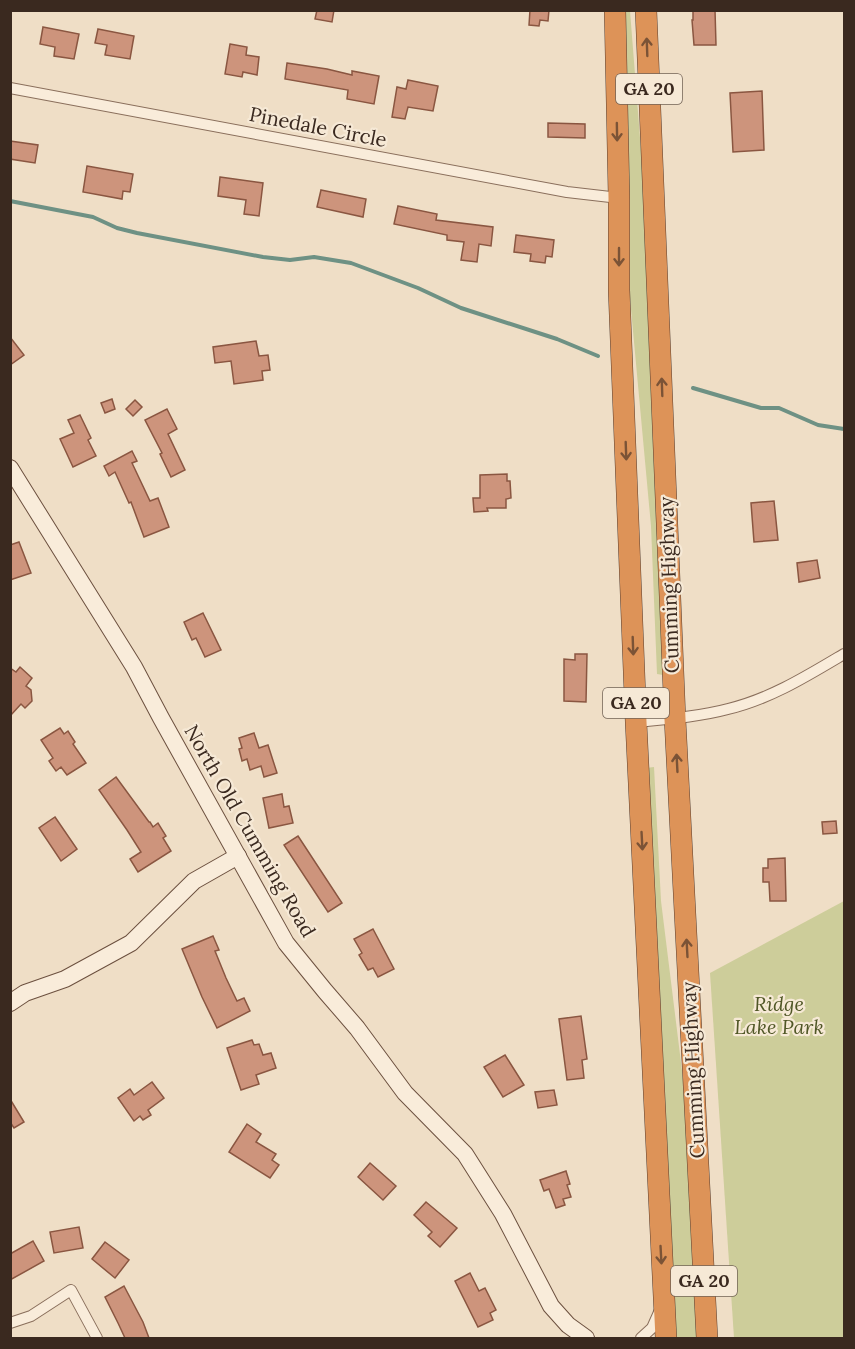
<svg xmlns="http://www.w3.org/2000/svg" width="855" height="1349" viewBox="0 0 855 1349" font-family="Lora,serif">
<rect width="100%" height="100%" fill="#efdec6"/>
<g fill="#cdcd9a">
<polygon points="622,11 630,11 650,264 663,675 657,674 651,526 627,266"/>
<polygon points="654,767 661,901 688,1119 701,1338 675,1338 646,768"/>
<polygon points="844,901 844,1338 734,1338 710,973"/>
</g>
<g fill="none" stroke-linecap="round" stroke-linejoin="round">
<g stroke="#6e9184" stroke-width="4">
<polyline points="10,201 93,217 117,228 137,233 263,257 290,260 314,257 351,263 418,288 461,308 557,339 598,356"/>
<polyline points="693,388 761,408 779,408 818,425 844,429"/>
</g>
</g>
<g fill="#cd947c" stroke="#8a5641" stroke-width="1.5">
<polygon points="317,10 334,10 332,22 315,19"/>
<polygon points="530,10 549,10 548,21 540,20 539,26 529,25"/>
<polygon points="693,10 715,10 716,45 694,45 692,20 693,20"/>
<polygon points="43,27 79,34 74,59 54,56 55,47 40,44"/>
<polygon points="98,29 134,36 130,59 105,55 107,45 95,43"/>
<polygon points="230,44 247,47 246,55 259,57 257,75 243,72 242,77 225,74"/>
<polygon points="287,63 327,69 352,75 352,71 379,76 374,104 347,99 348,90 285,79"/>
<polygon points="408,80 438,86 433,111 408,107 405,119 392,117 397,87 406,89"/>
<polygon points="762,91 764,150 733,152 730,93"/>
<polygon points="548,123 585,124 585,138 548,137"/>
<polygon points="10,141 38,145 35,163 10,159"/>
<polygon points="87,166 133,174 130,192 123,191 122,199 83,192"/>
<polygon points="220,177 263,183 259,216 244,214 246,200 218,196"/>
<polygon points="321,190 366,199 363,217 317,207"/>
<polygon points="398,206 437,214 436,220 493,227 491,246 479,244 477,262 461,260 464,242 447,240 447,235 394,224"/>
<polygon points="516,235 554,240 552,257 546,256 545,263 530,261 531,254 514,252"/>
<polygon points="10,337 24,355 10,365"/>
<polygon points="256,341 259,356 268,355 270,370 262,371 263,380 234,384 231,361 215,363 213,347"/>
<polygon points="112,399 115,409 105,413 101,403"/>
<polygon points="135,400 142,407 133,416 126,409"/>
<polygon points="167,409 177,429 168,434 185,470 171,477 160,454 162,453 145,420"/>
<polygon points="80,415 91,438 88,440 96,456 73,467 60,439 74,433 68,420"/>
<polygon points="132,451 137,461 132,463 150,501 158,498 169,527 144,537 131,502 129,503 115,472 109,476 104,466"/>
<polygon points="507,474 507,481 510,481 511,498 506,499 506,508 487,508 488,511 474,512 473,498 480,498 480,475"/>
<polygon points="774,501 778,540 754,542 751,503"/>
<polygon points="19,542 31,573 10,580 10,545"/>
<polygon points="817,560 820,578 799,582 797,563"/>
<polygon points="203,613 221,650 205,657 196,638 192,640 184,622"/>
<polygon points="575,654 587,654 586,702 564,701 564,659 575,660"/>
<polygon points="20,667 32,678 26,686 31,690 32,701 25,708 21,704 10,716 10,668 16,672"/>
<polygon points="60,728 64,734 68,731 75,742 73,744 86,763 67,775 61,767 56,771 49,761 53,758 41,740"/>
<polygon points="254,733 259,748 268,745 277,773 264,777 261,766 250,770 247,759 242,761 239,749 242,748 239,738"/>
<polygon points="116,777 149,822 150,822 153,827 158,823 166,836 163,838 171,851 138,872 130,859 141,852 127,830 99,790"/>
<polygon points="282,794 284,807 289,806 293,823 269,828 263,798"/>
<polygon points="55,817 77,849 61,861 39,828"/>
<polygon points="836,821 837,833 823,834 822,822"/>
<polygon points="298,836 342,903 328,912 284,845"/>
<polygon points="785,858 786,901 770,901 769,882 763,882 763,868 768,868 768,859"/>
<polygon points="373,929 394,969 378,977 373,968 368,970 359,955 362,953 354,939"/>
<polygon points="213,936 219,950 215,951 226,978 237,1001 244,998 250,1011 217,1028 202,997 182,949"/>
<polygon points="581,1016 587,1059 582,1060 584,1078 567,1080 559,1019"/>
<polygon points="252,1040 254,1045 259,1044 263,1055 271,1053 276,1068 256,1075 259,1084 241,1090 227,1048"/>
<polygon points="505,1055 524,1085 503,1097 484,1067"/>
<polygon points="152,1082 164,1098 148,1110 151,1115 143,1120 140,1116 134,1121 118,1098 130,1089 134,1095"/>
<polygon points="554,1090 557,1105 538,1108 535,1092"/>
<polygon points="10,1099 24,1122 14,1128 10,1122"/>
<polygon points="247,1124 261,1134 256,1142 276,1154 272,1160 279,1165 270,1178 229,1152"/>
<polygon points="370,1163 396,1186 383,1200 358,1177"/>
<polygon points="566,1171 570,1184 567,1185 571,1197 563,1199 565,1205 556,1208 549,1189 544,1191 540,1180"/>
<polygon points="426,1202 457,1228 440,1247 428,1236 432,1232 414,1215"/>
<polygon points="79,1227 83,1248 54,1253 50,1232"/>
<polygon points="33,1241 44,1261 10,1280 10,1254"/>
<polygon points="105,1242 129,1260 115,1278 92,1259"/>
<polygon points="470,1273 479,1291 485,1288 496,1310 490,1313 493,1320 478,1327 455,1281"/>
<polygon points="124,1286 143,1322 149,1338 125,1338 118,1323 105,1297"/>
</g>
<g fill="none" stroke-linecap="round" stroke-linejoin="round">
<defs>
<g id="street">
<polyline points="10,88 567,192 619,198"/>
<path d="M636 722C667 719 698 717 728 709 770 699 807 676 844 654"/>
<polyline points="10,1323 31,1316 71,1290 97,1338"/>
<polyline points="641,1338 652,1328 660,1310"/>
</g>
<g id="secondary">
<polyline points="10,468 134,667 161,718 286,943 325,991 357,1028 405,1093 465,1154 503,1214 551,1306 568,1325 586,1338"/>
<polyline points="10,1003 25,993 65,979 131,943 194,881 238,856"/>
</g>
<g id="highway">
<polyline points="615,10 619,198 619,290 636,722 666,1338"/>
<polyline points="646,10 675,719 707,1338"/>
</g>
</defs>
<use href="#street" stroke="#8a6f5c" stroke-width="12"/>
<use href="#secondary" stroke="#6c503f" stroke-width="18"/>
<use href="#highway" stroke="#583e30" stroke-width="22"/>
<use href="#street" stroke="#f9ecda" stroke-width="10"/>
<use href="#secondary" stroke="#f9ecda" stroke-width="16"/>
<use href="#highway" stroke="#dd9358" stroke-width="21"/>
</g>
<defs><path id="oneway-shaft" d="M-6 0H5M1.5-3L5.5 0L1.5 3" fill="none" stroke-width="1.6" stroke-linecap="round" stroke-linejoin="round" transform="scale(1.5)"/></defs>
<g stroke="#7b5336">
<use href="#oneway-shaft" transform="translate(647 47) rotate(-92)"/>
<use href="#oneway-shaft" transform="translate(617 132) rotate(89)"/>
<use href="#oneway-shaft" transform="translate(619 257) rotate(90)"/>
<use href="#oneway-shaft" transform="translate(662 387) rotate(-92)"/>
<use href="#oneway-shaft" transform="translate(626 451) rotate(88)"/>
<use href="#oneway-shaft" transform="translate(633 646) rotate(88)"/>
<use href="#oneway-shaft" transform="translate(677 763) rotate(-93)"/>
<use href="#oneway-shaft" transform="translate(642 841) rotate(87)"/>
<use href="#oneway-shaft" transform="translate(687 948) rotate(-93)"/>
<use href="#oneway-shaft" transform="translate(661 1255) rotate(87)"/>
</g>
<g text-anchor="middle" stroke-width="4.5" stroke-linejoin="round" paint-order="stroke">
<g fill="#f6e9d6" stroke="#726356" stroke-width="1.5">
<rect x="616" y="74" width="66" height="30" rx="4.5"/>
<rect x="603" y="688" width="66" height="30" rx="4.5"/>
<rect x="671" y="1266" width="66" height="30" rx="4.5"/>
</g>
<g font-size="18" font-weight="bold" fill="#3a291f">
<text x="649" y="95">GA 20</text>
<text x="636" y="709">GA 20</text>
<text x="704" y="1287">GA 20</text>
</g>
<g font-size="20" fill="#3a291f" stroke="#f6e9d6">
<text transform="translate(318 127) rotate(11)" y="7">Pinedale Circle</text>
<text transform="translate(669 585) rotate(-92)" y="7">Cumming Highway</text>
<text transform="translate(250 831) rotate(60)" y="7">North Old Cumming Road</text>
<text transform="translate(693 1070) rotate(-93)" y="7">Cumming Highway</text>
</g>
<g font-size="20" font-style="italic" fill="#505726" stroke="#f6e9d6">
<text x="779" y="1011">Ridge<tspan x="779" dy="23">Lake Park</tspan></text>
</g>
</g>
<rect width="855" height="1349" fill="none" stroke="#3a291f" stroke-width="24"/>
</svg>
